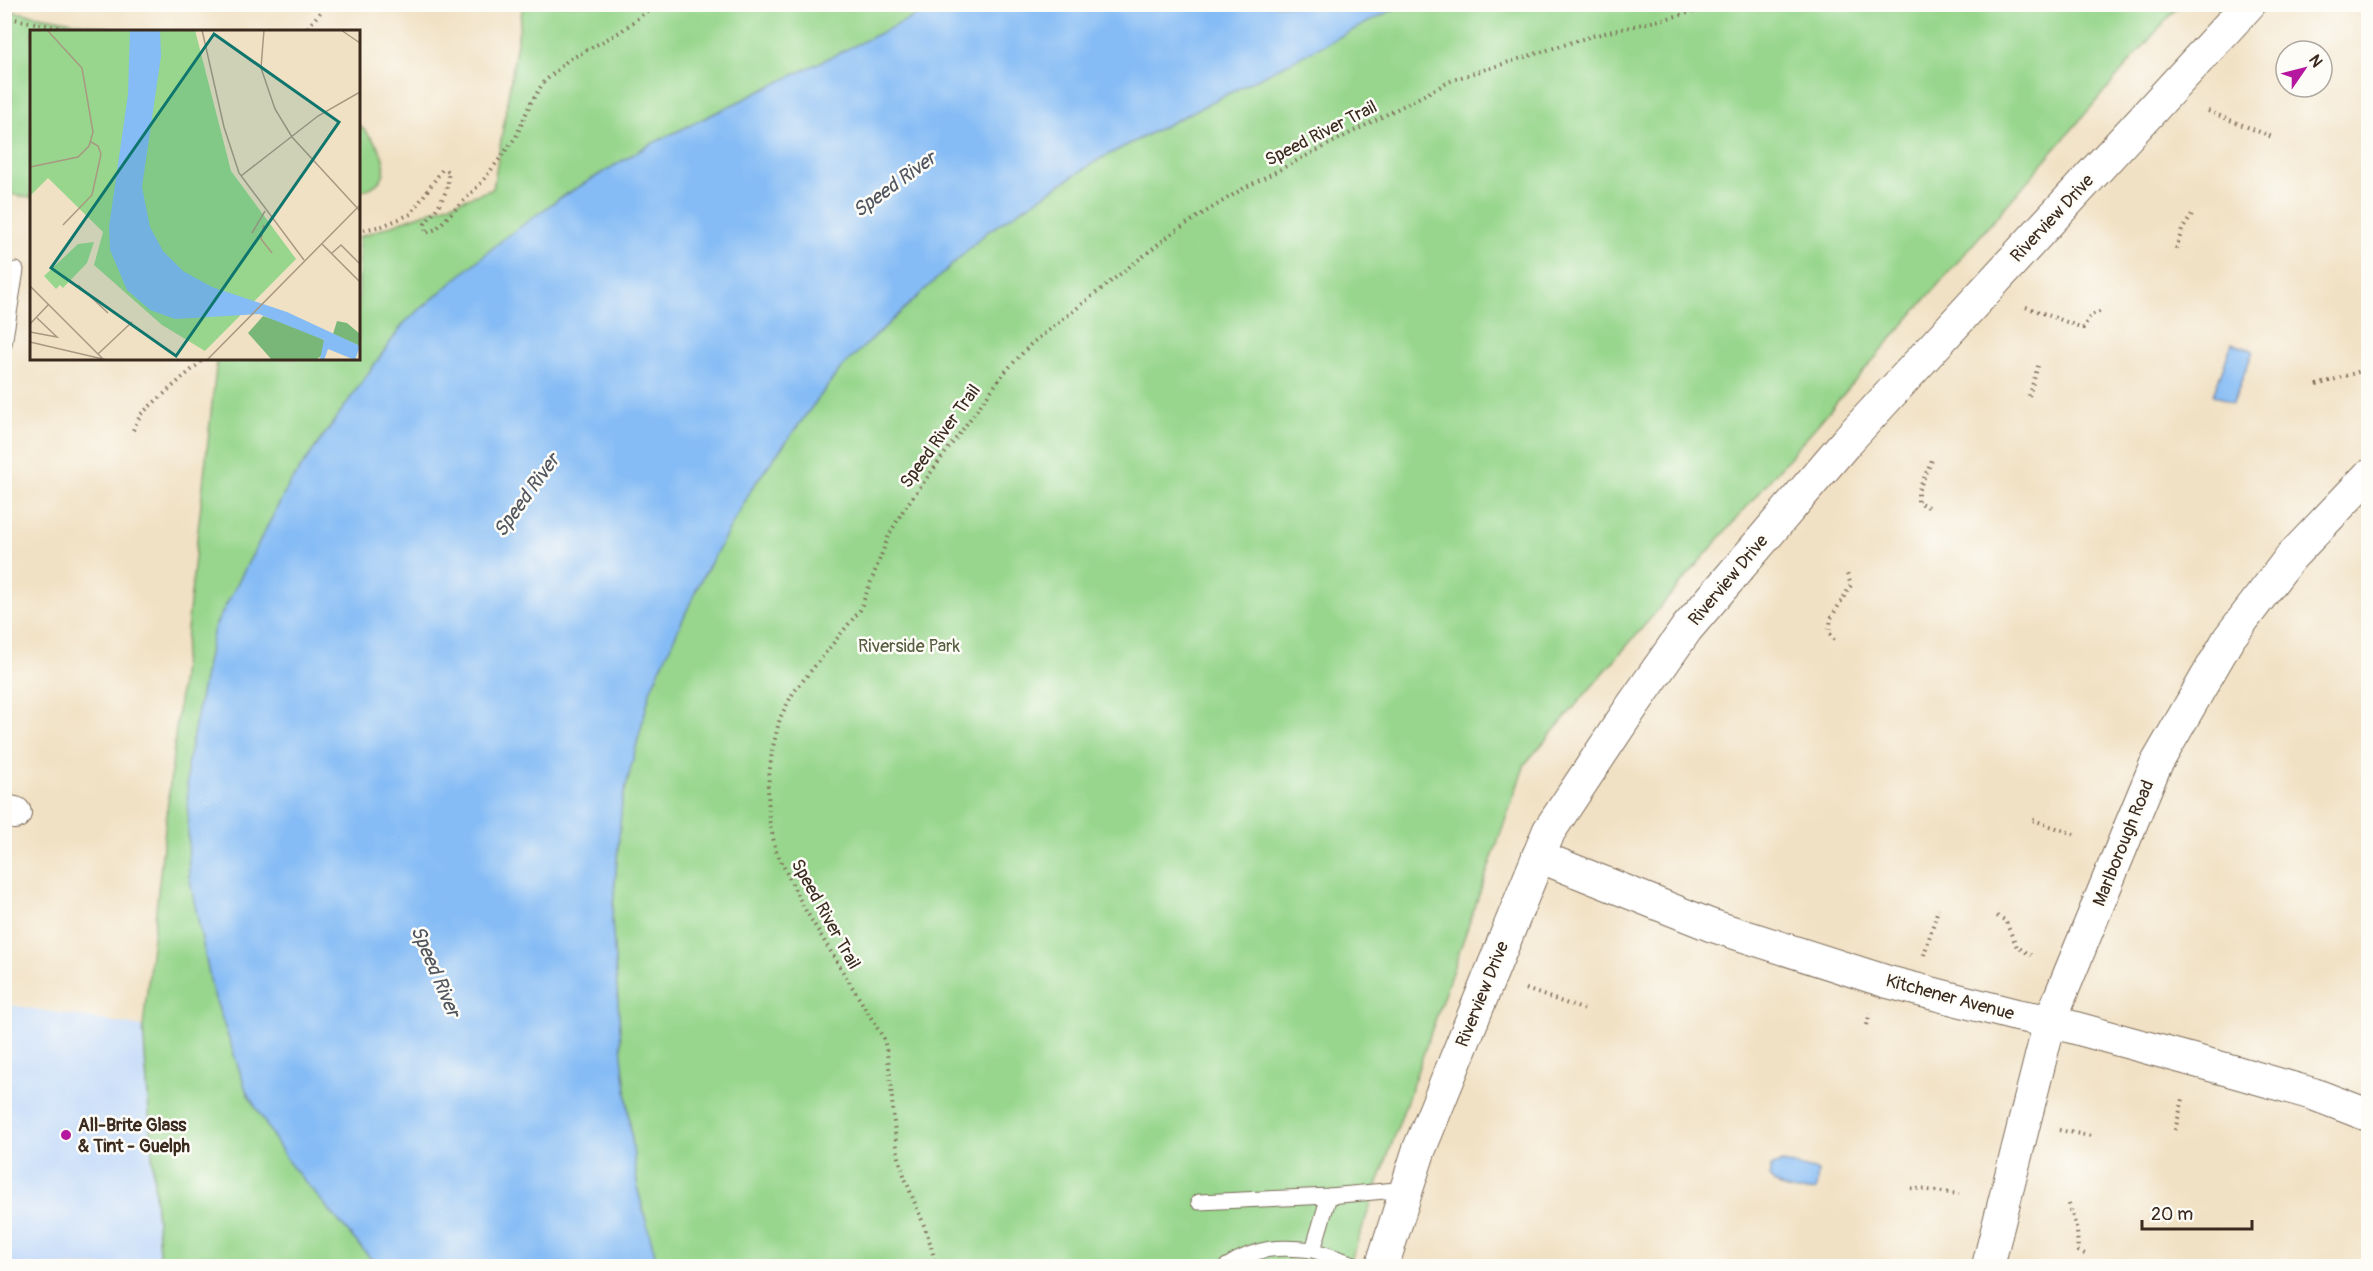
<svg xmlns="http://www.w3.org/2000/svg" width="2373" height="1271" viewBox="0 0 2373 1271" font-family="Pangolin,sans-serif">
<rect width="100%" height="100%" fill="#fdfcf7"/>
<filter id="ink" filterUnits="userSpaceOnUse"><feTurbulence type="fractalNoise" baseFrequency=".0167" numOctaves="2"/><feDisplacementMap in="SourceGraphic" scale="12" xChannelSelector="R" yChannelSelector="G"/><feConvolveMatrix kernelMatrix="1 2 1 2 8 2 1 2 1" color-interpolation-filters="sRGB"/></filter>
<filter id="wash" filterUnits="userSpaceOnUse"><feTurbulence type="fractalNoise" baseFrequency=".008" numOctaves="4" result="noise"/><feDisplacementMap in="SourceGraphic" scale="24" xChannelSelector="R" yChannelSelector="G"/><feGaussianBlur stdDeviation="1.35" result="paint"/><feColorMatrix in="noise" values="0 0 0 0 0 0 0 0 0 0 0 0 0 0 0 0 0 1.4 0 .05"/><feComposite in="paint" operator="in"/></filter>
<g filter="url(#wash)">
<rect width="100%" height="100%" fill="#f1e1c4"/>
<polygon fill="#c7ddf9" points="4,1004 143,1027 160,1266 5,1266"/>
<g fill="#97d68c" stroke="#698055" stroke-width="1.5">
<polygon points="523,5 2179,5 1525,764 1349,1266 160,1266 143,1027 217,359 358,358 359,237 493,189"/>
<polygon points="4,10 126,31 32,32 31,198 5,193"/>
<path d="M359 125C380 143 404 180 359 192Z"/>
</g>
<g fill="#85bcf5" stroke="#60738a" stroke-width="1.5">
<polygon points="940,4 1402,5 1098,160 987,232 841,368 754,485 699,584 651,689 622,802 612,919 622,1056 638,1190 658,1266 377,1266 289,1163 247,1093 212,989 189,876 187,766 214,628 290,483 404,323 502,240 560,198 647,146"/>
<polygon points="2232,343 2253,351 2233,403 2213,395"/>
<path d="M1782 1162 1818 1171 1816 1190C1799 1193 1780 1191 1769 1177L1771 1167Z"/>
</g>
</g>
<g filter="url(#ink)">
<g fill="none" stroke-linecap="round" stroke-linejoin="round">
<defs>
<g id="service">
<polyline points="4,344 16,270"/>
<polyline points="1329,1196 1313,1250 1360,1266"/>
<polyline points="1199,1202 1329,1196 1407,1189"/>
<path d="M1227 1266C1257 1247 1279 1246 1313 1250"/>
</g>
<g id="minor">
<polyline points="4,811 15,813"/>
<polyline points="1538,856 1710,925 1888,982 2016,1015 2050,1021 2236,1072 2313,1094 2368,1115"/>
<polyline points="1988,1266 2050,1021 2155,766 2229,638 2290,558 2368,476"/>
</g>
<polyline id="tertiary" points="1382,1266 1419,1150 1549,831 1633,705 1687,628 1847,441 2249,4"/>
</defs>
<use href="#service" stroke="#7b6a58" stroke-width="17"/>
<use href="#minor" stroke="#7b6a58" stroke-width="34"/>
<use href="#tertiary" stroke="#7b6a58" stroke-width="35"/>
<g stroke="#7b6a58" stroke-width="4" stroke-dasharray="1.5 4.5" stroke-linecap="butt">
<polyline points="762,4 774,8 797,4"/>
<polyline points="2365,4 2368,6"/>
<polyline points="4,17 81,32"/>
<polyline points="304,32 327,4"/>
<polyline points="2208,111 2272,137"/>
<path d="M358 231 382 226 411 214 442 170 448 171C450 193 438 207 425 224L426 233 436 229 482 182 516 137 530 104 543 83 567 61 620 32 656 4"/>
<polyline points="2176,249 2182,230 2194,212"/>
<polyline points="2026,307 2083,328 2091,315 2102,311"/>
<polyline points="2317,385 2364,370"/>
<polyline points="2029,396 2038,366"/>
<polyline points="133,430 141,414 205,358"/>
<polyline points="1928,507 1918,502 1918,491 1933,458"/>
<polyline points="1834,640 1829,632 1831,618 1851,585 1846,571"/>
<polyline points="2033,820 2077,835"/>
<polyline points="1997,916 2005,920 2017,947 2031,955"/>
<polyline points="1924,955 1938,909"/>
<polyline points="1526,989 1585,1010"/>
<polyline points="1867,1025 1870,1013"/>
<polyline points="2059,1130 2091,1136"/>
<polyline points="2175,1130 2183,1099"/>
<polyline points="1911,1188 1959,1194"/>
<polyline points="2069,1204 2077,1230 2078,1251 2085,1254"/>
<path d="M935 1266C930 1226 906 1193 898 1153 891 1115 893 1077 884 1039L803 906 776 851 769 819 768 786 772 751 780 718 793 693 860 610 889 535 904 509 1004 373 1030 345 1175 231 1244 188 1455 79 1592 36 1727 4"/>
</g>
<use href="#service" stroke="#fff" stroke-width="15"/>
<use href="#minor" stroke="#fff" stroke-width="32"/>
<use href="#tertiary" stroke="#fff" stroke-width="33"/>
</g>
</g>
<circle fill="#b5179e" stroke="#fdfcf7" stroke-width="2" cx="66" cy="1135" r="6"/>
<g text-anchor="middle" stroke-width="5" stroke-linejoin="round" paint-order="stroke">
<g font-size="18" fill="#3b2a1e" stroke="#fdfcf7">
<text transform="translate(1321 133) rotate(-27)" y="6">Speed River Trail</text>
<text transform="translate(2052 218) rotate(-47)" y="6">Riverview Drive</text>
<text transform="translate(940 436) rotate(-54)" y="6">Speed River Trail</text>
<text transform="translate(1728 580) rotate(-50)" y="6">Riverview Drive</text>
<text transform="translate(2123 843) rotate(-68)" y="6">Marlborough Road</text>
<text transform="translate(826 914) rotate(61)" y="6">Speed River Trail</text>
<text transform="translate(1482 994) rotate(-68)" y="6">Riverview Drive</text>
<text transform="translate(1950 997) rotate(15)" y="6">Kitchener Avenue</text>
</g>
<g font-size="18" fill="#575e3f" stroke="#fdfcf7">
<text x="909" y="652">Riverside Park</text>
</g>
<g font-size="18" font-weight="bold" fill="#3b2a1e" stroke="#fdfcf7" text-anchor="start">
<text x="78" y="1131">All-Brite Glass<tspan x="78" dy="21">&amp; Tint - Guelph</tspan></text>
</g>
<g font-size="20" font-style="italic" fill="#51565e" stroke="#fdfcf7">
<text transform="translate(894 184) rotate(-36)" y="7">Speed River</text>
<text transform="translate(526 495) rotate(-54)" y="7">Speed River</text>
<text transform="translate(436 971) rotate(67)" y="7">Speed River</text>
</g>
</g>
<g transform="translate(30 30)">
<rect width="330" height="330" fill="#f1e1c4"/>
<path d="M0 0H165L201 141 266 229 175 321 132 295 64 235 73 202 18 148 0 166ZM64 212 57 233 33 258 30 255 26 259 14 246 48 214Z" fill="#97d68c"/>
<path d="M233 286 265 296 294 310V324L287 329 242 330 218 303ZM307 291 317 293 330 304V316L303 304Z" fill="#79b778"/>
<path d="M100 0H130L131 26 112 157 120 197 133 221 153 241 182 257 257 282 330 316 325 330 298 319 294 330H272L290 329 294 310 229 284 145 289 120 280 97 260 80 220 79 197 98 64Z" fill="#85bcf5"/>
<path fill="none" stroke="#a89882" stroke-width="1.5" d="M172 0 194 97 209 143 274 230M234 0 231 38 245 79 262 107 330 181M311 0 330 13M0 137 48 127 59 116 63 102 52 38 17 0M211 146 288 86 330 62M33 195 62 165 71 124 68 116 61 112M234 195 231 209 242 223M222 203 235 181M292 214 330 252M302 223 311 215 330 234M48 255 78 283M0 256 74 330M0 294 18 275M0 302 27 307 7 288M0 312 77 330M68 324 102 292M177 330 330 175"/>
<path fill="#0f766e" fill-opacity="0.15" stroke="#0f766e" stroke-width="3" d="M184 4 309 92 146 326 21 238Z"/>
<rect width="330" height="330" fill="none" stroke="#3b2a1e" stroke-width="3"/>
</g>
<rect width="2373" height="1271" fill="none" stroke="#fdfcf7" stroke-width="24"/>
<g transform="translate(2304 69) rotate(55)"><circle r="28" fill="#fdfcf7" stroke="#afa8a0" stroke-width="1.5"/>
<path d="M0-4.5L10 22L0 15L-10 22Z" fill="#b5179e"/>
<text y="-9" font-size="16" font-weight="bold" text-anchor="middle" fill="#3b2a1e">N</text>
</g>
<path d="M2142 1220v9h110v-9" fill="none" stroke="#3b2a1e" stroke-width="3"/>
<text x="2151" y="1220" font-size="18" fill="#3b2a1e" stroke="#fdfcf7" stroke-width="4.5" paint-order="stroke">20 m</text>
</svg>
